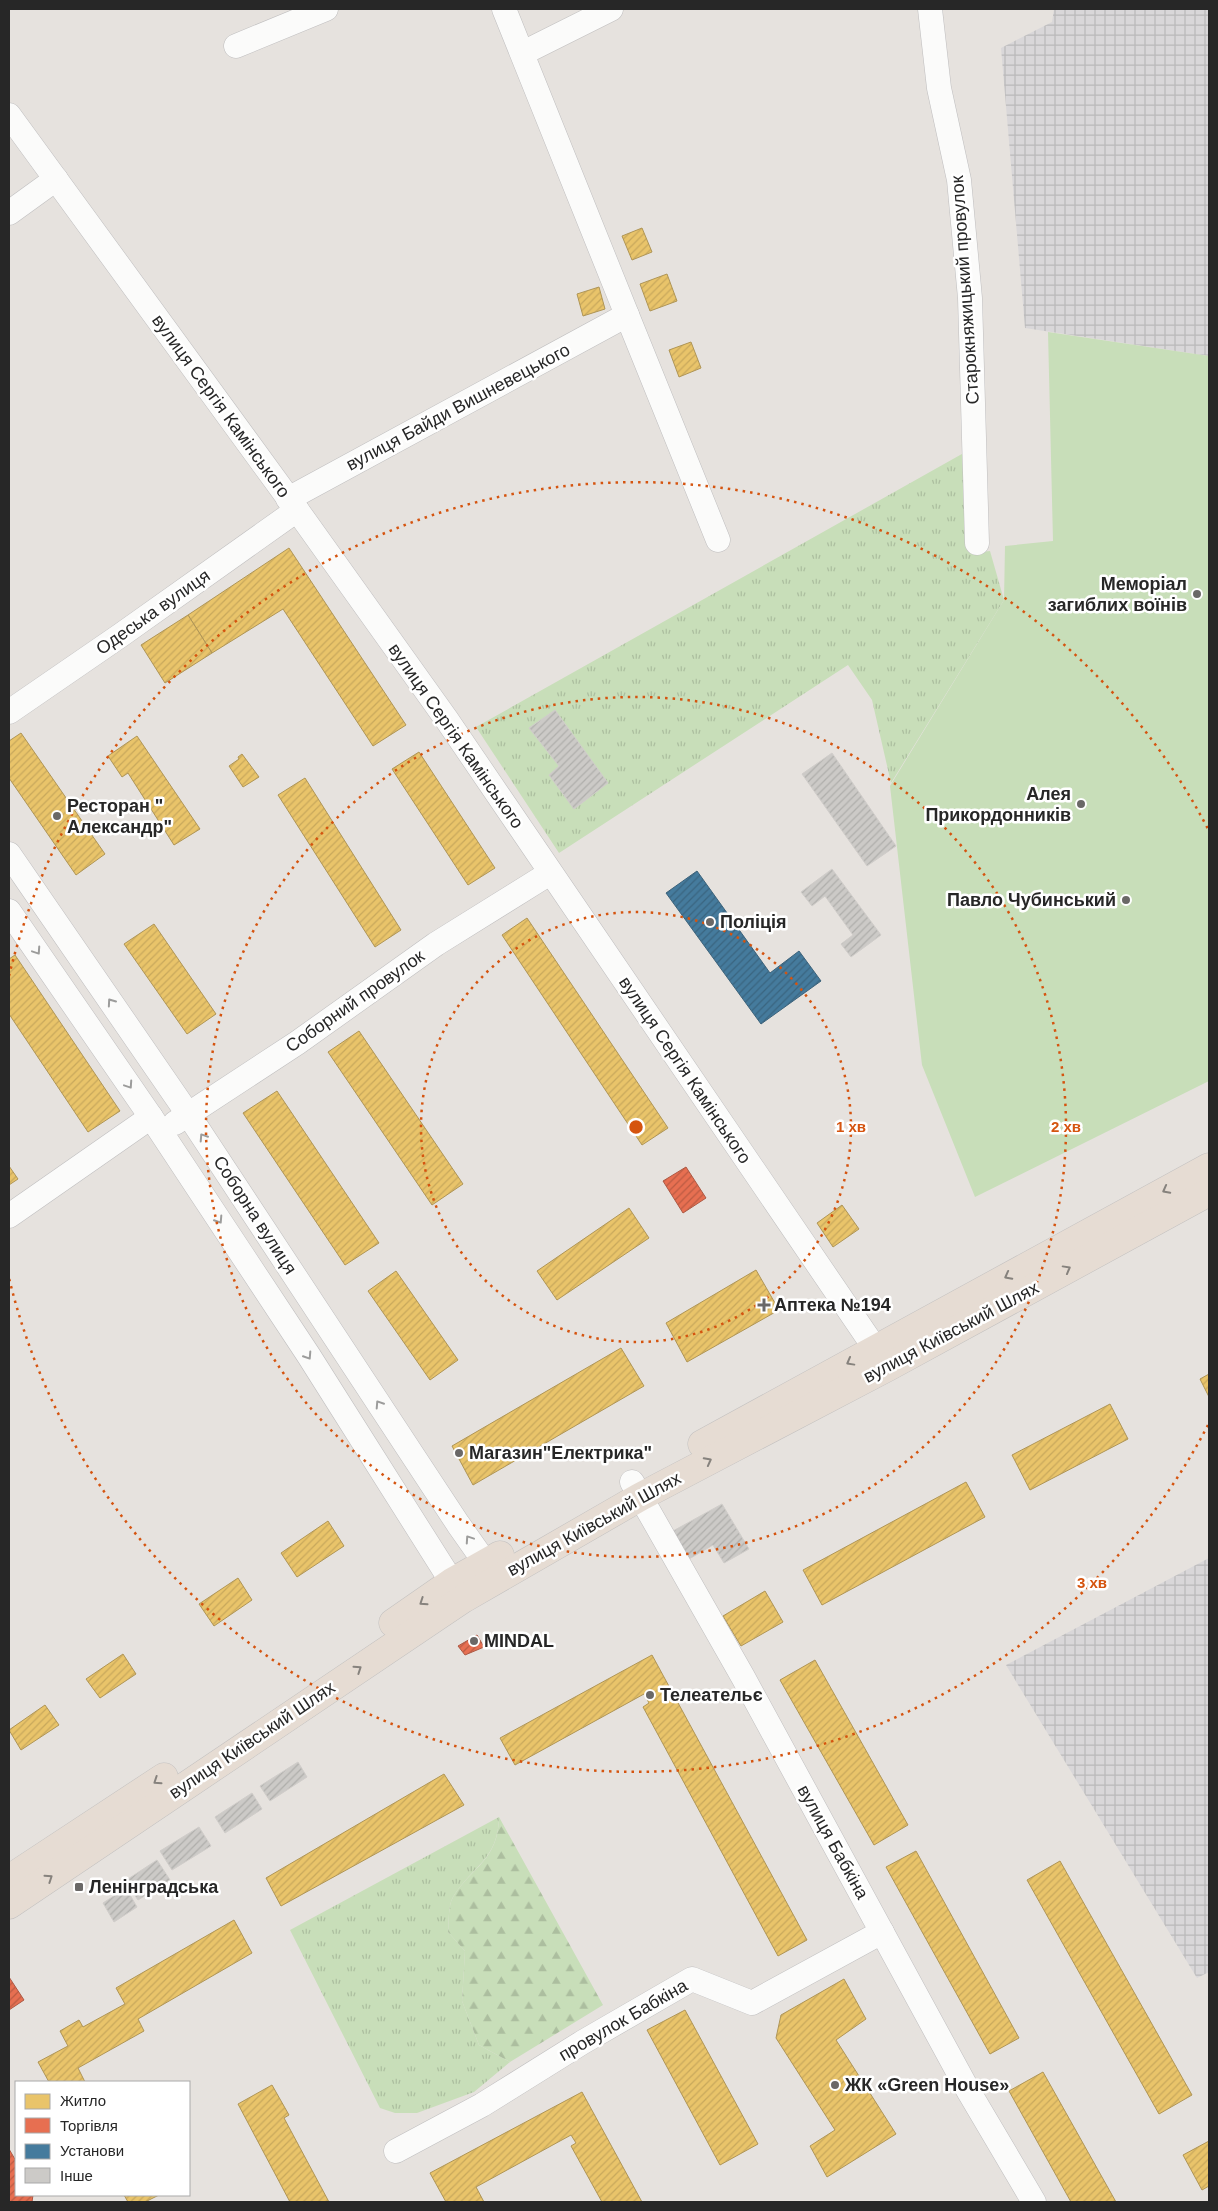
<svg xmlns="http://www.w3.org/2000/svg" width="1218" height="2211" viewBox="0 0 1218 2211" font-family="Helvetica,sans-serif">
<defs>
<pattern id="industrial-grid" width="8" height="8" patternUnits="userSpaceOnUse" patternTransform="scale(1.25)"><rect width="8" height="8" fill="#d9d7d9"/><path d="M0 4h8M4 0v8" fill="none" stroke="#bab9ba"/></pattern>
<pattern id="grass-tufts" width="24" height="20" patternUnits="userSpaceOnUse" patternTransform="scale(1.25)"><rect width="24" height="20" fill="#c8deb9"/><path d="M3 7l-1-3M5 7V3M7 7l1-3M15 17l-1-3M17 17v-4M19 17l1-3" fill="none" stroke="#acbe9f"/></pattern>
<pattern id="forest-firs" width="22" height="20" patternUnits="userSpaceOnUse" patternTransform="scale(1.25)"><rect width="22" height="20" fill="#c8deb9"/><path d="M5 1l3.5 6h-7zM16 11l3.5 6h-7z" fill="#acbe9f"/></pattern>
<pattern id="homes-hatch" width="6" height="6" patternUnits="userSpaceOnUse" patternTransform="scale(1.25)"><rect width="6" height="6" fill="#e9c46a"/><path d="M-1 1l2-2M0 6l6-6M5 7l2-2" fill="none" stroke="#c8a85c"/></pattern>
<pattern id="shops-hatch" width="6" height="6" patternUnits="userSpaceOnUse" patternTransform="scale(1.25)"><rect width="6" height="6" fill="#e76f51"/><path d="M-1 1l2-2M0 6l6-6M5 7l2-2" fill="none" stroke="#bb5b43"/></pattern>
<pattern id="public-hatch" width="6" height="6" patternUnits="userSpaceOnUse" patternTransform="scale(1.25)"><rect width="6" height="6" fill="#457b9d"/><path d="M-1 1l2-2M0 6l6-6M5 7l2-2" fill="none" stroke="#3a6580"/></pattern>
<pattern id="building-hatch" width="6" height="6" patternUnits="userSpaceOnUse" patternTransform="scale(1.25)"><rect width="6" height="6" fill="#cccac7"/><path d="M-1 1l2-2M0 6l6-6M5 7l2-2" fill="none" stroke="#afaeab"/></pattern>
</defs>
<rect width="100%" height="100%" fill="#e6e2de"/>
<g fill="url(#industrial-grid)">
<polygon points="1054,9 1209,9 1209,356 1025,328 1001,48 1052,22"/>
<polygon points="1209,1558 1209,1972 1197,1978 1006,1665"/>
</g>
<g fill="url(#grass-tufts)">
<polygon points="969,450 971,553 990,551 1004,600 891,783 872,700 848,665 559,853 476,727"/>
<path d="M499 1817C498 1860 473 1865 453 1897 448 1905 449 1922 448 1932L465 1951 462 2001 479 2045 510 2062 474 2092 417 2113H395L380 2108 290 1930Z"/>
</g>
<path fill="url(#forest-firs)" d="M499 1817 603 2005 510 2062 479 2045 462 2001 465 1951 448 1932C449 1922 448 1905 453 1897 473 1865 498 1861 499 1817Z"/>
<polygon fill="#c8deb9" points="1048,332 1209,356 1209,1081 975,1197 922,1065 890,786 1004,600 1005,546 1053,541"/>
<g fill="url(#homes-hatch)" stroke="#af9556">
<polygon points="642,228 652,252 632,260 622,236"/>
<polygon points="667,274 677,301 650,311 640,284"/>
<polygon points="599,287 605,309 583,316 577,294"/>
<polygon points="691,342 701,368 679,377 669,350"/>
<polygon points="289,548 406,725 373,746 283,609 212,653 188,615"/>
<polygon points="188,615 212,653 165,683 141,645"/>
<polygon points="21,733 105,854 76,875 9,778 9,741"/>
<polygon points="137,736 200,829 174,845 128,773 122,777 108,756"/>
<polygon points="419,752 495,868 468,885 392,769"/>
<polygon points="242,754 259,777 243,787 229,766 239,759 238,757"/>
<polygon points="305,778 401,930 375,947 278,795"/>
<polygon points="527,918 668,1128 642,1145 502,935"/>
<polygon points="154,924 216,1014 187,1034 124,944"/>
<polygon points="15,955 120,1111 88,1132 9,1014 9,959"/>
<polygon points="359,1031 463,1184 432,1205 328,1052"/>
<polygon points="277,1091 379,1243 345,1265 243,1113"/>
<polygon points="9,1166 18,1179 9,1185"/>
<polygon points="842,1205 859,1229 833,1247 817,1223"/>
<polygon points="629,1208 649,1238 557,1300 537,1271"/>
<polygon points="756,1270 779,1310 687,1362 666,1323"/>
<polygon points="396,1271 458,1360 430,1380 368,1291"/>
<polygon points="621,1348 644,1386 473,1485 452,1446"/>
<polygon points="1209,1374 1209,1397 1200,1379"/>
<polygon points="1110,1404 1128,1439 1030,1490 1012,1455"/>
<polygon points="966,1482 985,1517 822,1605 803,1570"/>
<polygon points="328,1521 344,1546 297,1577 281,1553"/>
<polygon points="238,1578 252,1600 214,1626 199,1604"/>
<polygon points="765,1591 783,1622 741,1646 723,1616"/>
<polygon points="123,1654 136,1674 100,1698 86,1679"/>
<polygon points="652,1655 807,1940 778,1956 643,1707 649,1703 644,1694 515,1765 500,1738"/>
<polygon points="815,1660 908,1825 874,1845 780,1680"/>
<polygon points="45,1705 59,1725 21,1750 9,1730"/>
<polygon points="444,1774 464,1805 281,1906 266,1878"/>
<polygon points="916,1851 1019,2038 990,2054 886,1867"/>
<polygon points="1060,1861 1192,2095 1159,2114 1027,1880"/>
<polygon points="234,1920 252,1953 138,2019 144,2031 78,2068 85,2082 49,2082 38,2062 68,2046 60,2031 79,2020 83,2027 125,2004 116,1988"/>
<polygon points="844,1979 866,2019 836,2040 896,2134 827,2177 810,2146 835,2130 776,2038 781,2015"/>
<polygon points="685,2010 758,2144 720,2165 647,2030"/>
<polygon points="1043,2072 1116,2202 1071,2202 1009,2091"/>
<polygon points="272,2085 289,2115 284,2118 329,2202 290,2202 238,2104"/>
<polygon points="582,2092 642,2202 602,2202 571,2146 576,2143 571,2135 476,2187 484,2202 446,2202 430,2173"/>
<polygon points="1209,2141 1209,2186 1202,2190 1183,2155"/>
<polygon points="124,2195 159,2195 145,2202 128,2202"/>
</g>
<g fill="url(#shops-hatch)" stroke="#ad5944">
<polygon points="686,1167 706,1198 683,1213 663,1181"/>
<polygon points="477,1635 484,1647 465,1655 458,1646"/>
<polygon points="9,1977 24,2000 9,2010"/>
<polygon points="9,2149 16,2161 16,2195 33,2195 32,2202 9,2202"/>
</g>
<polygon fill="url(#public-hatch)" stroke="#3c627a" points="697,871 770,973 799,951 821,981 761,1024 666,893"/>
<g fill="url(#building-hatch)" stroke="#d0cdca">
<polygon points="555,710 608,783 574,809 549,775 559,766 529,728"/>
<polygon points="832,753 896,846 867,866 802,774"/>
<polygon points="832,869 881,935 851,957 841,944 853,935 825,896 812,906 801,892"/>
<polygon points="722,1504 749,1549 724,1563 713,1545 689,1559 673,1531"/>
<polygon points="298,1762 307,1777 270,1801 260,1786"/>
<polygon points="252,1793 262,1809 225,1833 215,1817"/>
<polygon points="199,1827 211,1846 172,1870 160,1851"/>
<polygon points="157,1860 170,1880 138,1900 125,1881"/>
<polygon points="126,1888 137,1907 114,1922 103,1903"/>
</g>
<g fill="none" stroke-linecap="round" stroke-linejoin="round">
<defs>
<g id="minor">
<polyline points="504,9 627,315"/>
<polyline points="930,9 939,88 959,180 970,298 977,543"/>
<polyline points="236,46 326,9"/>
<polyline points="523,53 611,9"/>
<polyline points="9,115 297,510 447,720 885,1363"/>
<polyline points="9,213 56,179"/>
<polyline points="288,499 627,315 718,540"/>
<polyline points="9,712 121,635 297,510"/>
<polyline points="9,854 188,1114 458,1524 496,1578"/>
<polyline points="9,911 151,1117 309,1356 462,1598"/>
<polyline points="175,1123 297,1043 436,944 550,873"/>
<polyline points="9,1216 151,1117"/>
<polyline points="632,1482 743,1677 969,2092 1034,2202"/>
<polyline points="396,2151 482,2105 583,2042 692,1979 752,2003 882,1932"/>
</g>
<g id="highway">
<polyline points="702,1444 1209,1167"/>
<polyline points="393,1623 452,1582 500,1555"/>
<polyline points="9,1879 164,1777"/>
<polyline points="9,1905 463,1599 640,1497 888,1367 1209,1192"/>
</g>
</defs>
<use href="#minor" stroke="#bfbebf" stroke-width="25"/>
<use href="#highway" stroke="#c3c1c0" stroke-width="29"/>
<use href="#minor" stroke="#fbfbfa" stroke-width="24"/>
<use href="#highway" stroke="#e6dcd3" stroke-width="28"/>
</g>
<defs><path id="oneway-chevron" d="M-2-3.5L2.5 0L-2 3.5" fill="none" stroke-width="1.6" stroke-linecap="round" stroke-linejoin="round" transform="scale(1.25)"/></defs>
<g stroke="#9c9c9b">
<use href="#oneway-chevron" transform="translate(37 951) rotate(56)"/>
<use href="#oneway-chevron" transform="translate(111 1002) rotate(-125)"/>
<use href="#oneway-chevron" transform="translate(129 1085) rotate(56)"/>
<use href="#oneway-chevron" transform="translate(203 1137) rotate(-123)"/>
<use href="#oneway-chevron" transform="translate(219 1220) rotate(57)"/>
<use href="#oneway-chevron" transform="translate(308 1356) rotate(57)"/>
<use href="#oneway-chevron" transform="translate(379 1404) rotate(-123)"/>
<use href="#oneway-chevron" transform="translate(469 1539) rotate(-124)"/>
</g>
<g stroke="#86827d">
<use href="#oneway-chevron" transform="translate(1166 1190) rotate(152)"/>
<use href="#oneway-chevron" transform="translate(1067 1269) rotate(-29)"/>
<use href="#oneway-chevron" transform="translate(1008 1276) rotate(152)"/>
<use href="#oneway-chevron" transform="translate(850 1362) rotate(151)"/>
<use href="#oneway-chevron" transform="translate(708 1461) rotate(-28)"/>
<use href="#oneway-chevron" transform="translate(423 1602) rotate(146)"/>
<use href="#oneway-chevron" transform="translate(358 1669) rotate(-34)"/>
<use href="#oneway-chevron" transform="translate(157 1781) rotate(146)"/>
<use href="#oneway-chevron" transform="translate(49 1878) rotate(-34)"/>
</g>
<g fill="none" stroke="#d5540f" stroke-width="2.5" stroke-dasharray="2.5 5">
<circle cx="636" cy="1127" r="215"/>
<circle cx="636" cy="1127" r="430"/>
<path d="M1208 1425A645 645 0 0 1 9 1278M9 976A645 645 0 0 1 1208 829"/>
</g>
<g fill="#6a6867" stroke="#fff" stroke-width="2">
<circle cx="1197" cy="594" r="5"/>
<circle cx="1081" cy="804" r="5"/>
<circle cx="57" cy="816" r="5"/>
<circle cx="1126" cy="900" r="5"/>
<circle cx="710" cy="922" r="5"/>
<path d="M761.5 1297.5h5v5h5v5h-5v5h-5v-5h-5v-5h5z"/>
<circle cx="459" cy="1453" r="5"/>
<circle cx="474" cy="1641" r="5"/>
<circle cx="650" cy="1695" r="5"/>
<rect x="74" y="1882" width="10" height="10" rx="2.5"/>
<circle cx="835" cy="2085" r="5"/>
</g>
<g text-anchor="middle" stroke-width="5" stroke-linejoin="round" paint-order="stroke">
<g font-size="18" fill="#272727" stroke="#fff">
<text transform="translate(965 290) rotate(-94)" y="6">Старокняжицький провулок</text>
<text transform="translate(221 406) rotate(54)" y="6">вулиця Сергія Камінського</text>
<text transform="translate(458 407) rotate(-28)" y="6">вулиця Байди Вишневецького</text>
<text transform="translate(153 612) rotate(-35)" y="6">Одеська вулиця</text>
<text transform="translate(456 736) rotate(55)" y="6">вулиця Сергія Камінського</text>
<text transform="translate(355 1001) rotate(-35)" y="6">Соборний провулок</text>
<text transform="translate(685 1070) rotate(56)" y="6">вулиця Сергія Камінського</text>
<text transform="translate(255 1215) rotate(57)" y="6">Соборна вулиця</text>
<text transform="translate(951 1332) rotate(-28)" y="6">вулиця Київський Шлях</text>
<text transform="translate(594 1524) rotate(-29)" y="6">вулиця Київський Шлях</text>
<text transform="translate(252 1740) rotate(-34)" y="6">вулиця Київський Шлях</text>
<text transform="translate(833 1842) rotate(61)" y="6">вулиця Бабкіна</text>
<text transform="translate(623 2020) rotate(-30)" y="6">провулок Бабкіна</text>
</g>
<g font-size="18" font-weight="bold" fill="#272727" stroke="#fff" text-anchor="start">
<text x="1187" y="590" text-anchor="end">Меморіал<tspan x="1187" dy="21">загиблих воїнів</tspan></text>
<text x="1071" y="800" text-anchor="end">Алея<tspan x="1071" dy="21">Прикордонників</tspan></text>
<text x="67" y="812">Ресторан "<tspan x="67" dy="21">Александр"</tspan></text>
<text x="1116" y="906" text-anchor="end">Павло Чубинський</text>
<text x="720" y="928">Поліція</text>
<text x="774" y="1311">Аптека №194</text>
<text x="469" y="1459">Магазин"Електрика"</text>
<text x="484" y="1647">MINDAL</text>
<text x="660" y="1701">Телеательє</text>
<text x="89" y="1893">Ленінградська</text>
<text x="845" y="2091">ЖК «Green House»</text>
</g>
</g>
<circle cx="636" cy="1127" r="8" fill="#d5540f" stroke="#fff" stroke-width="2.5"/>
<g font-size="15" text-anchor="middle" font-weight="bold" fill="#d5540f" stroke="#fff" stroke-width="5" stroke-linejoin="round" paint-order="stroke">
<text x="851" y="1132">1 хв</text>
<text x="1066" y="1132">2 хв</text>
<text x="1092" y="1588">3 хв</text>
</g>
<rect width="1218" height="2211" fill="none" stroke="#272727" stroke-width="20"/>
<rect x="15" y="2081" width="175" height="115" fill="#ffffff" stroke="#a9a9a9"/>
<rect x="25" y="2094" width="25" height="15" fill="#e9c46a" stroke="#a9a9a9"/>
<text x="60" y="2106" font-size="15" fill="#272727">Житло</text>
<rect x="25" y="2118" width="25" height="15" fill="#e76f51" stroke="#a9a9a9"/>
<text x="60" y="2131" font-size="15" fill="#272727">Торгівля</text>
<rect x="25" y="2144" width="25" height="15" fill="#457b9d" stroke="#a9a9a9"/>
<text x="60" y="2156" font-size="15" fill="#272727">Установи</text>
<rect x="25" y="2168" width="25" height="15" fill="#cccac7" stroke="#a9a9a9"/>
<text x="60" y="2181" font-size="15" fill="#272727">Інше</text>
</svg>
